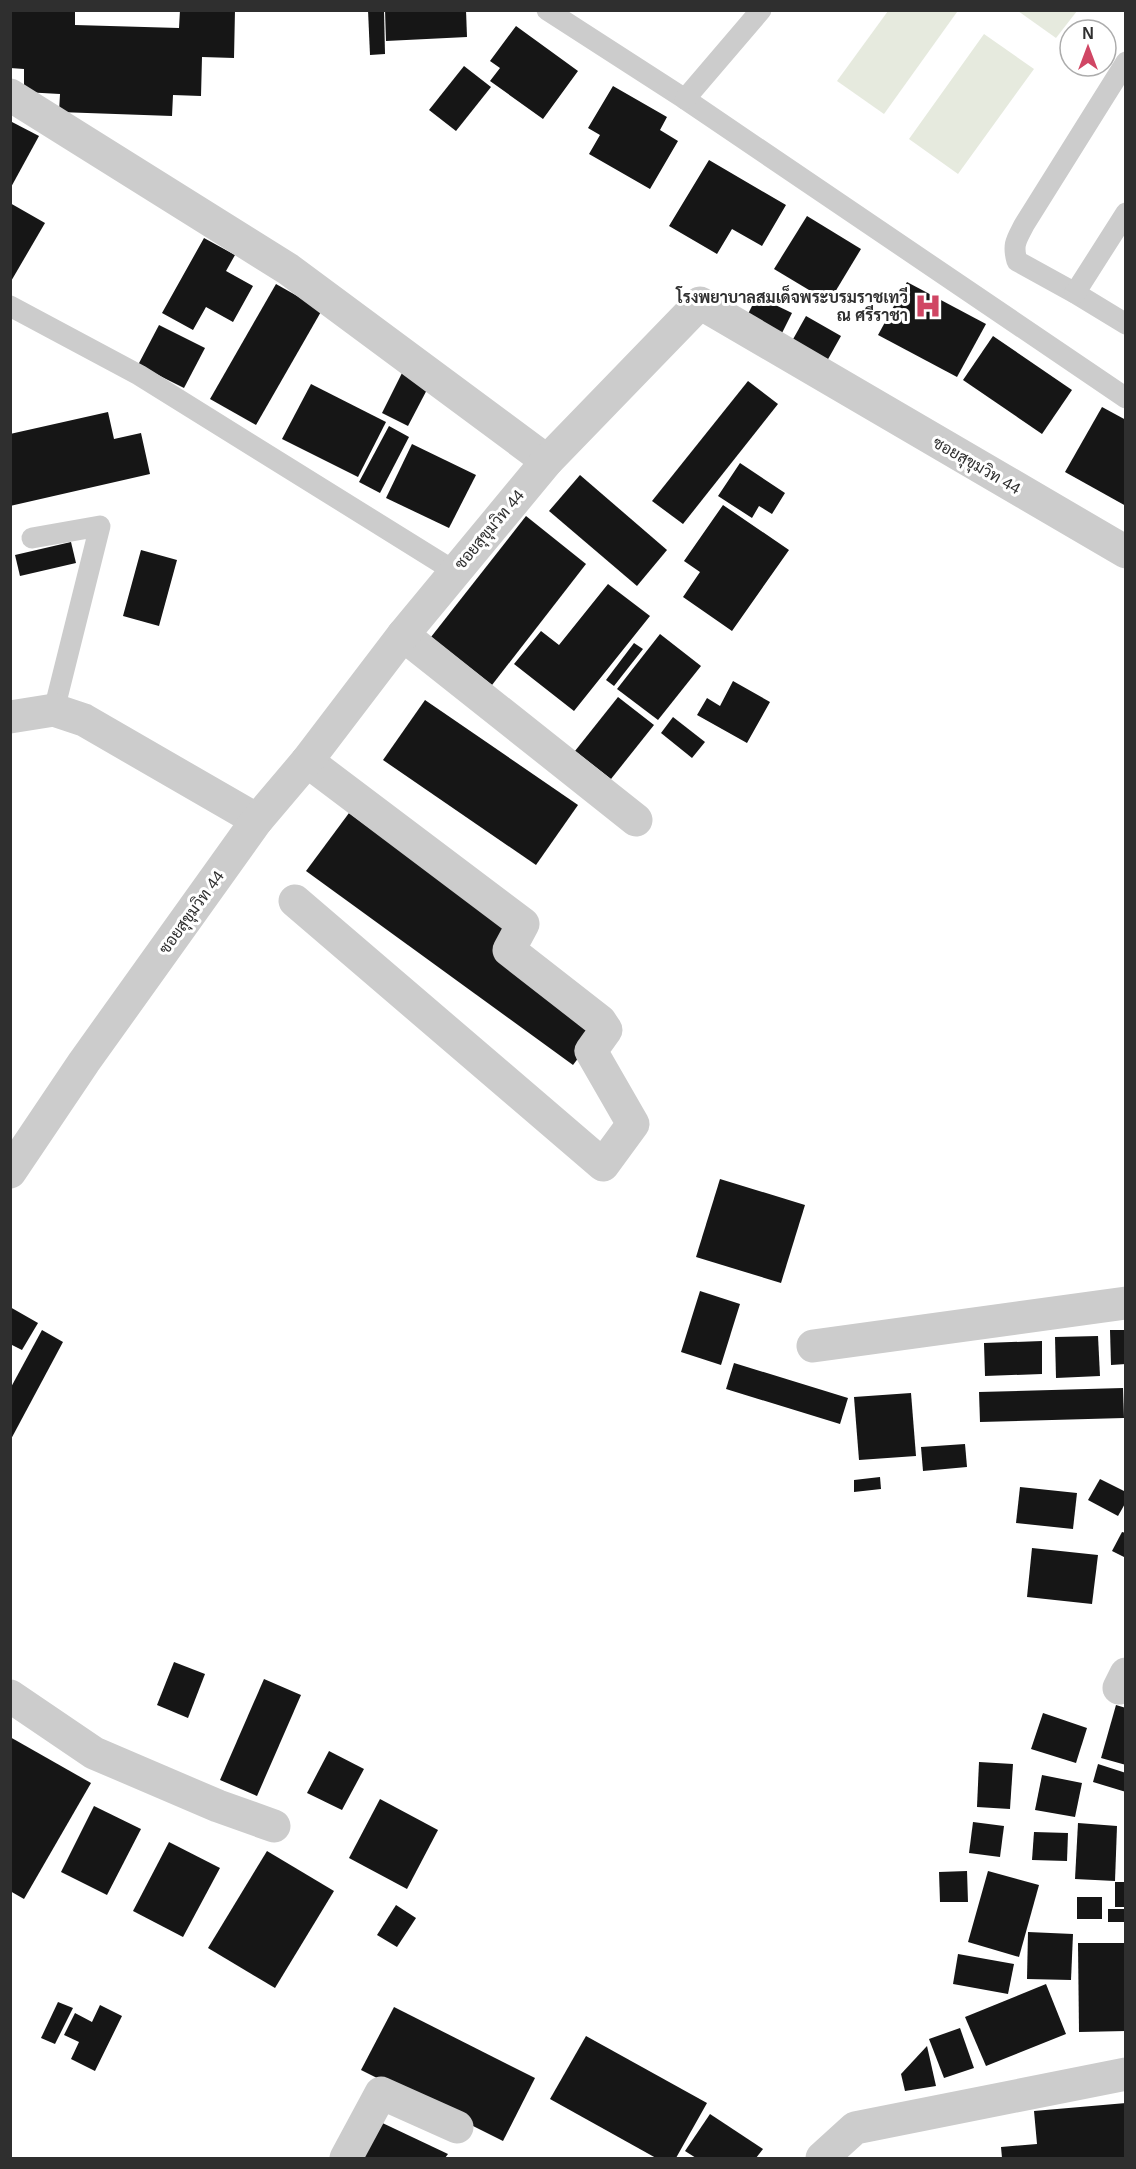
<svg xmlns="http://www.w3.org/2000/svg" width="1136" height="2169" viewBox="0 0 1136 2169" font-family="Arial,Sarabun,sans-serif">
<rect width="100%" height="100%" fill="#fff"/>
<g fill="#e6eade">
<polygon points="955,11 957,12 884,114 837,81 888,11"/>
<polygon points="1018,11 1077,10 1077,11 1056,38"/>
<polygon points="984,34 1034,69 958,174 909,139"/>
</g>
<g fill="#161616">
<polygon points="10,10 75,10 75,25 179,28 180,10 235,10 234,58 202,57 201,96 173,95 172,116 59,112 60,94 24,92 24,69 10,68"/>
<polygon points="368,10 384,10 385,54 370,55"/>
<polygon points="385,10 466,10 467,37 386,41"/>
<polygon points="516,26 578,71 543,119 490,81 500,68 490,61"/>
<polygon points="464,66 491,87 456,131 429,110"/>
<polygon points="613,86 667,117 660,130 678,141 650,189 589,154 600,135 588,128"/>
<polygon points="12,122 39,136 10,189 10,125"/>
<polygon points="709,160 786,205 762,246 732,229 717,254 669,226"/>
<polygon points="10,203 45,223 10,283"/>
<polygon points="807,216 861,249 829,302 774,269"/>
<polygon points="204,238 235,255 226,271 253,286 233,322 206,307 193,330 162,313"/>
<polygon points="907,282 986,324 957,377 878,335"/>
<polygon points="276,284 322,310 256,425 210,399"/>
<polygon points="757,296 792,313 781,335 746,318"/>
<polygon points="806,316 841,336 827,361 792,341"/>
<polygon points="159,325 205,348 184,388 138,365"/>
<polygon points="993,336 1072,390 1042,434 963,380"/>
<polygon points="404,369 431,382 408,426 382,413"/>
<polygon points="748,381 778,404 683,524 652,501"/>
<polygon points="311,384 386,422 358,477 282,439"/>
<polygon points="1102,407 1126,420 1126,506 1065,472"/>
<polygon points="108,412 114,439 141,433 150,474 10,506 10,434"/>
<polygon points="389,426 409,437 380,493 359,482"/>
<polygon points="412,444 476,475 449,528 386,498"/>
<polygon points="740,463 785,493 772,514 759,506 752,518 718,496"/>
<polygon points="580,475 667,550 637,586 549,511"/>
<polygon points="723,505 789,550 732,631 683,597 700,572 684,561"/>
<polygon points="526,516 586,564 492,685 431,637"/>
<polygon points="71,542 76,563 20,576 15,555"/>
<polygon points="141,550 177,560 159,626 123,616"/>
<polygon points="608,584 650,616 574,711 514,664 541,631 559,645"/>
<polygon points="660,634 701,666 658,720 617,689"/>
<polygon points="634,643 643,649 614,686 606,680"/>
<polygon points="733,681 770,702 747,743 697,715 707,698 720,706"/>
<polygon points="618,697 654,725 611,779 575,751"/>
<polygon points="425,700 578,805 536,865 383,760"/>
<polygon points="673,717 705,742 692,758 661,733"/>
<polygon points="349,813 513,933 600,1029 573,1065 306,871"/>
<polygon points="720,1179 805,1205 781,1283 696,1257"/>
<polygon points="700,1291 740,1304 721,1365 681,1352"/>
<polygon points="10,1307 38,1323 22,1350 10,1344"/>
<polygon points="42,1330 63,1342 10,1441 10,1389"/>
<polygon points="1110,1330 1126,1330 1126,1364 1111,1365"/>
<polygon points="1098,1336 1100,1376 1056,1378 1055,1337"/>
<polygon points="1042,1341 1042,1374 985,1376 984,1343"/>
<polygon points="734,1363 848,1398 840,1424 726,1389"/>
<polygon points="1123,1388 1124,1418 980,1422 979,1392"/>
<polygon points="911,1393 916,1456 859,1460 854,1397"/>
<polygon points="965,1444 967,1467 923,1471 921,1447"/>
<polygon points="880,1477 881,1489 854,1492 854,1480"/>
<polygon points="1100,1479 1126,1492 1126,1502 1118,1516 1088,1500"/>
<polygon points="1020,1487 1077,1493 1073,1529 1016,1523"/>
<polygon points="1122,1532 1126,1533 1126,1558 1112,1551"/>
<polygon points="1032,1548 1098,1555 1092,1604 1027,1597"/>
<polygon points="174,1662 205,1674 188,1718 157,1705"/>
<polygon points="264,1679 301,1695 257,1796 220,1780"/>
<polygon points="1116,1705 1126,1708 1126,1765 1101,1758"/>
<polygon points="1043,1713 1087,1728 1076,1763 1031,1749"/>
<polygon points="10,1737 91,1783 24,1899 10,1891"/>
<polygon points="329,1751 364,1769 342,1810 307,1793"/>
<polygon points="979,1762 1013,1764 1010,1809 977,1807"/>
<polygon points="1098,1764 1126,1773 1126,1792 1093,1782"/>
<polygon points="1042,1775 1082,1783 1075,1817 1035,1810"/>
<polygon points="380,1799 438,1830 407,1889 349,1858"/>
<polygon points="94,1806 141,1829 107,1895 61,1872"/>
<polygon points="973,1822 1004,1826 1000,1857 969,1853"/>
<polygon points="1078,1823 1117,1826 1115,1881 1075,1879"/>
<polygon points="1034,1832 1068,1833 1067,1861 1032,1860"/>
<polygon points="169,1842 220,1868 183,1937 133,1911"/>
<polygon points="267,1851 334,1891 275,1988 208,1948"/>
<polygon points="967,1871 968,1902 940,1902 939,1872"/>
<polygon points="988,1871 1039,1885 1019,1957 968,1942"/>
<rect x="1115" y="1882" width="11" height="25"/>
<rect x="1077" y="1897" width="25" height="22"/>
<polygon points="396,1905 416,1918 397,1947 377,1935"/>
<rect x="1108" y="1909" width="16" height="13"/>
<polygon points="1028,1932 1073,1934 1071,1980 1027,1979"/>
<polygon points="1078,1943 1126,1943 1126,2031 1079,2032"/>
<polygon points="958,1954 1014,1964 1008,1994 953,1984"/>
<polygon points="1046,1984 1066,2034 986,2066 965,2017"/>
<polygon points="58,2002 73,2008 55,2044 41,2038"/>
<polygon points="100,2005 122,2016 95,2071 71,2059 79,2042 64,2035 75,2013 92,2022"/>
<polygon points="394,2007 535,2078 503,2141 361,2070"/>
<polygon points="960,2028 974,2068 944,2078 929,2039"/>
<polygon points="586,2036 707,2103 676,2158 656,2158 550,2099"/>
<polygon points="927,2046 936,2086 905,2091 901,2074"/>
<polygon points="1126,2103 1126,2158 1002,2158 1001,2147 1037,2144 1034,2111"/>
<polygon points="710,2114 763,2149 756,2158 696,2158 685,2151"/>
<polygon points="374,2119 448,2154 445,2158 355,2158"/>
</g>
<g fill="none" stroke-linecap="round" stroke-linejoin="round">
<g stroke="#ccc" stroke-width="21">
<polyline points="547,10 685,99 1126,398"/>
<path d="M1126 62 1024 225C1017 239 1012 244 1017 261L1075 293 1126 324"/>
<polyline points="685,99 761,10"/>
<polyline points="1075,293 1126,213"/>
<polyline points="10,306 139,375 454,571"/>
<polyline points="32,538 100,526 54,710"/>
</g>
<g stroke="#ccc" stroke-width="33">
<polyline points="10,95 288,269 547,461"/>
<polyline points="403,635 636,820"/>
<polyline points="10,717 54,710 84,720 257,820"/>
<polyline points="295,901 603,1165 633,1124 591,1051 606,1030 600,1021 509,950 523,924 307,761"/>
<polyline points="10,1172 84,1062 257,820 307,761 403,635 547,461 700,303 1126,552"/>
<polyline points="813,1346 1126,1303"/>
<polyline points="1119,1688 1126,1674"/>
<polyline points="10,1696 94,1753 218,1806 274,1826"/>
<polyline points="346,2158 381,2093 457,2127"/>
<polyline points="822,2158 855,2128 1126,2074"/>
</g>
</g>
<defs>
<symbol id="hospital-bare" viewBox="-9 -9 18 18"><path d="M-5-5h3v3.5h4V-5h3V5h-3V1.5h-4V5h-3Z" fill="#d04664" stroke="#fff" stroke-width="2.5" paint-order="stroke"/></symbol>
</defs>
<g fill-rule="evenodd">
<use href="#hospital-bare" x="909" y="287" width="38" height="38"/>
</g>
<g text-anchor="middle" stroke-width="6" stroke-linejoin="round" paint-order="stroke">
<g font-size="16" font-weight="bold" fill="#2f2f2f" stroke="#fff" text-anchor="end">
<text x="908" y="303">โรงพยาบาลสมเด็จพระบรมราชเทวี<tspan x="908" dy="18">ณ ศรีราชา</tspan></text>
</g>
<g font-size="16" fill="#2f2f2f" stroke="#fff">
<text transform="translate(977 465) rotate(30)" y="6">ซอยสุขุมวิท 44</text>
<text transform="translate(489 529) rotate(-50)" y="6">ซอยสุขุมวิท 44</text>
<text transform="translate(191 912) rotate(-54)" y="6">ซอยสุขุมวิท 44</text>
</g>
</g>
<rect width="1136" height="2169" fill="none" stroke="#2f2f2f" stroke-width="24"/>
<g transform="translate(1088 48)"><circle r="28" fill="#ffffff" stroke="#acacac" stroke-width="1.5"/>
<path d="M0-4.5L10 22L0 15L-10 22Z" fill="#d04664"/>
<text y="-9" font-size="16" font-weight="bold" text-anchor="middle" fill="#2f2f2f">N</text>
</g>
</svg>
